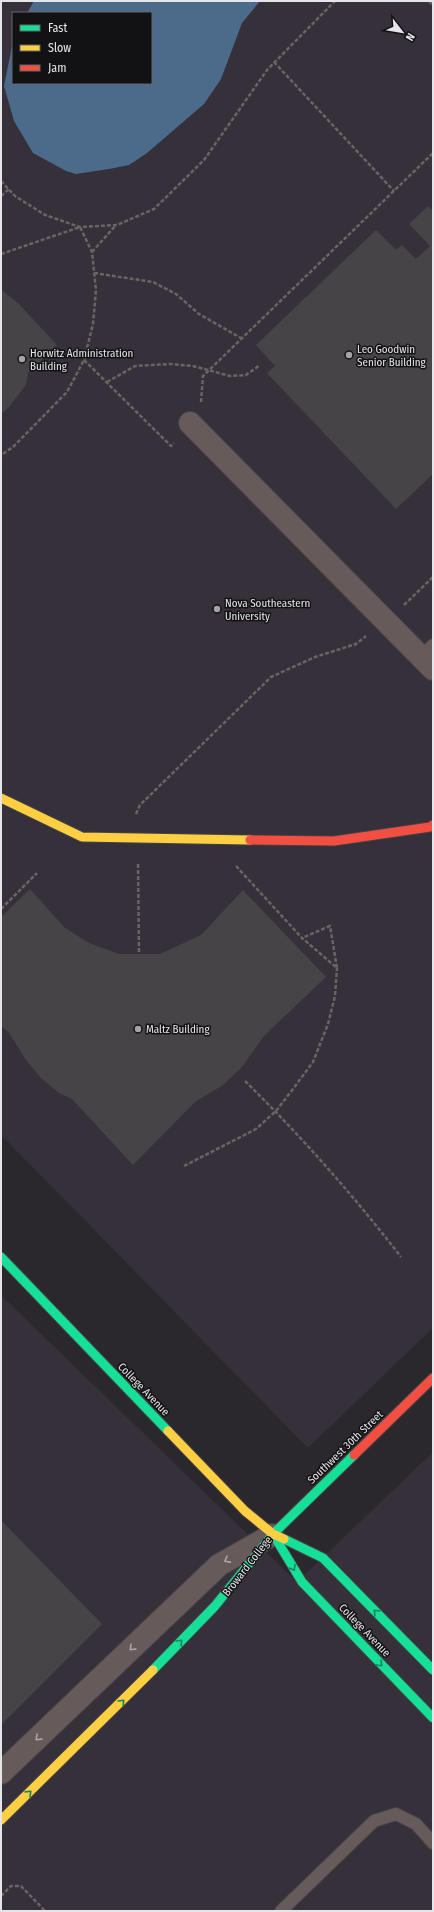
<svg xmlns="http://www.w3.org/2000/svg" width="434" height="1912" viewBox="0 0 434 1912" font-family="'Fira Sans Condensed',sans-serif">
<rect width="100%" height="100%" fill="#2a282c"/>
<g fill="#35303a" fill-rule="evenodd">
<path d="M1 1H433V1328L308 1448 1 1135ZM13 13H151V83H13Z"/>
<polygon points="1,1295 297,1582 433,1452 433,1911 1,1911"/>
</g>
<polygon fill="#4c6b8b" points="34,1 260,1 242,23 221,79 204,104 147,153 129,165 109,169 76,174 66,171 33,153 14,121 4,86 13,41 13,83 151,83 151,13 27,13"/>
<g fill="#464446">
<polygon points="428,206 433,211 433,474 396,509 267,373 275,366 256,345 376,230 396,250 402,245 416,259 430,246 409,224"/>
<polygon points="1,289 19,304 57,345 28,373 26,385 9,407 1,414"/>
<polygon points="30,889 64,927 89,943 119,954 160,954 201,935 243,890 326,977 264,1036 241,1068 223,1085 195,1102 133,1165 72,1099 59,1093 41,1078 26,1060 9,1033 1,1025 1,917"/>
<polygon points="1,1520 102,1624 1,1725"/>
</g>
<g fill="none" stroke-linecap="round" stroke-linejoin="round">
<defs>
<g id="lane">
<polyline points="421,657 433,645"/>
<polyline points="281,1911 374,1821 396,1814 416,1824 433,1843"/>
</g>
<g id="street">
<polyline points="190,423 433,669"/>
<polyline points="1,1773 219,1565 272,1535"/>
</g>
<g id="fast">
<polyline points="1,1257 168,1431"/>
<polyline points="273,1534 302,1582 433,1718"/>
<polyline points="284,1539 323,1558 433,1670"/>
<polyline points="153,1670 215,1606 273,1534 354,1455"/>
</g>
<g id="slow">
<polyline points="1,798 82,837 250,840"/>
<polyline points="168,1431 245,1511 273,1534 284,1539"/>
<polyline points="1,1820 153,1670"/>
</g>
<g id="jam">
<polyline points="250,840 334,841 430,827 433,825"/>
<polyline points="354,1455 433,1378"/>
</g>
</defs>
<use href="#lane" stroke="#444346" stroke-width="14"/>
<use href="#street" stroke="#444346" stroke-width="24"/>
<use href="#fast" stroke="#444346" stroke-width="11"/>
<use href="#slow" stroke="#444346" stroke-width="11"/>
<use href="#jam" stroke="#444346" stroke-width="11"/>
<g stroke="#6b6364" stroke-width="2.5" stroke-dasharray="4 2" stroke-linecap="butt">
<polyline points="429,1 433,5"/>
<polyline points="274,62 394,191"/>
<polyline points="1,181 15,196 45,215 80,227 117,225 154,209 204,160 267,70 335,1"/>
<polyline points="1,196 9,189"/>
<polyline points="92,252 116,225"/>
<polyline points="1,254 80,227 92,252 96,290 93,324 84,360 67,392 13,447 1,455"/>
<polyline points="94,273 153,282 176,294 199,314 241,338"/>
<polyline points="84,360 171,446 174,443"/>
<polyline points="107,382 135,366 170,364 193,366 230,376 246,375 260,365"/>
<polyline points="201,402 203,376 433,153"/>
<polyline points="404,605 433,577"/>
<polyline points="136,814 140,805 271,677 315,657 356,644 366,636"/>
<polyline points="138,864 139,954"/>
<polyline points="236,866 302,938 337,968 330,926 302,938"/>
<polyline points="1,909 37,873"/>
<path d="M245 1081C301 1136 353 1195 401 1257"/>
<polyline points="184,1166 256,1129 276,1111 296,1085 313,1062 328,1024 335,996 337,968"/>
<polyline points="1,1896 11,1886 21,1886 45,1911"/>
</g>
<use href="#lane" stroke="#675a5b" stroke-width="12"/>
<use href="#street" stroke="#675a5b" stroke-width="22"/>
<use href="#fast" stroke="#16e098" stroke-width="9"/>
<use href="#slow" stroke="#ffcf43" stroke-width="9"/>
<use href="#jam" stroke="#f24e42" stroke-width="9"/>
</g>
<defs><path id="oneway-chevron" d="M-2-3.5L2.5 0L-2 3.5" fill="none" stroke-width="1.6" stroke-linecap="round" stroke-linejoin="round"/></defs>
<g stroke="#ada6a9">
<use href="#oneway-chevron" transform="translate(227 1560) rotate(151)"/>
<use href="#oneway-chevron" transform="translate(132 1648) rotate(136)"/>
<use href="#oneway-chevron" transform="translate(38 1738) rotate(136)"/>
</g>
<g stroke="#14835c">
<use href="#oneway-chevron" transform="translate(293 1568) rotate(59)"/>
<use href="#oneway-chevron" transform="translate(376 1612) rotate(-135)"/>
<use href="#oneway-chevron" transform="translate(180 1642) rotate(-46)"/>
<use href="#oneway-chevron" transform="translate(380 1664) rotate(46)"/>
<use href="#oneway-chevron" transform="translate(122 1702) rotate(-46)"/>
<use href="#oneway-chevron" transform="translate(29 1793) rotate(-44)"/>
</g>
<g fill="#a4a3a7" stroke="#121113" stroke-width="1.5">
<circle cx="349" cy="355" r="4"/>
<circle cx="22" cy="359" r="4"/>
<circle cx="217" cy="609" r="4"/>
<circle cx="138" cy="1029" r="4"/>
</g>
<g text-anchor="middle" stroke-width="3" stroke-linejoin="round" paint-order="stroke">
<g font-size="11" fill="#e6e5e9" stroke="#121113" text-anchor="start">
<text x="357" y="353">Leo Goodwin<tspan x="357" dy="13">Senior Building</tspan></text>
<text x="30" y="357">Horwitz Administration<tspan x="30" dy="13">Building</tspan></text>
<text x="225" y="607">Nova Southeastern<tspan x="225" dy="13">University</tspan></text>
<text x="146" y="1033">Maltz Building</text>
</g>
<g font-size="11" fill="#e6e5e9" stroke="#121113">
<text transform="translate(144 1389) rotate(46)" y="4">College Avenue</text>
<text transform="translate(345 1447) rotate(-44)" y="4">Southwest 30th Street</text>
<text transform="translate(247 1566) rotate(-52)" y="4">Broward College</text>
<text transform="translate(365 1630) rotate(46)" y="4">College Avenue</text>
</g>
</g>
<rect width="434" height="1912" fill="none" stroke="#e6e5e9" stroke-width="4"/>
<rect x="12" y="12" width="140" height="72" fill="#121113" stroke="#676669"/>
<rect x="20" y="25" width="20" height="6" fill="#16e098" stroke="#676669"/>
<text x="48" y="32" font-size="12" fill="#e6e5e9">Fast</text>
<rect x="20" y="45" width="20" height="6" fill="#ffcf43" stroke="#676669"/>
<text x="48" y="52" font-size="12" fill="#e6e5e9">Slow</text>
<rect x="20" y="65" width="20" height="6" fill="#f24e42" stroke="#676669"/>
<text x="48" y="72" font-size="12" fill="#e6e5e9">Jam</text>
<g transform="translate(402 32) rotate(121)" stroke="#121113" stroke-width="3" paint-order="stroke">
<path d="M0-3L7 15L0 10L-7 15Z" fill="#e6e5e9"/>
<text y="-6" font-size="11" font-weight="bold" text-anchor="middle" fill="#e6e5e9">N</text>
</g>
</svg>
